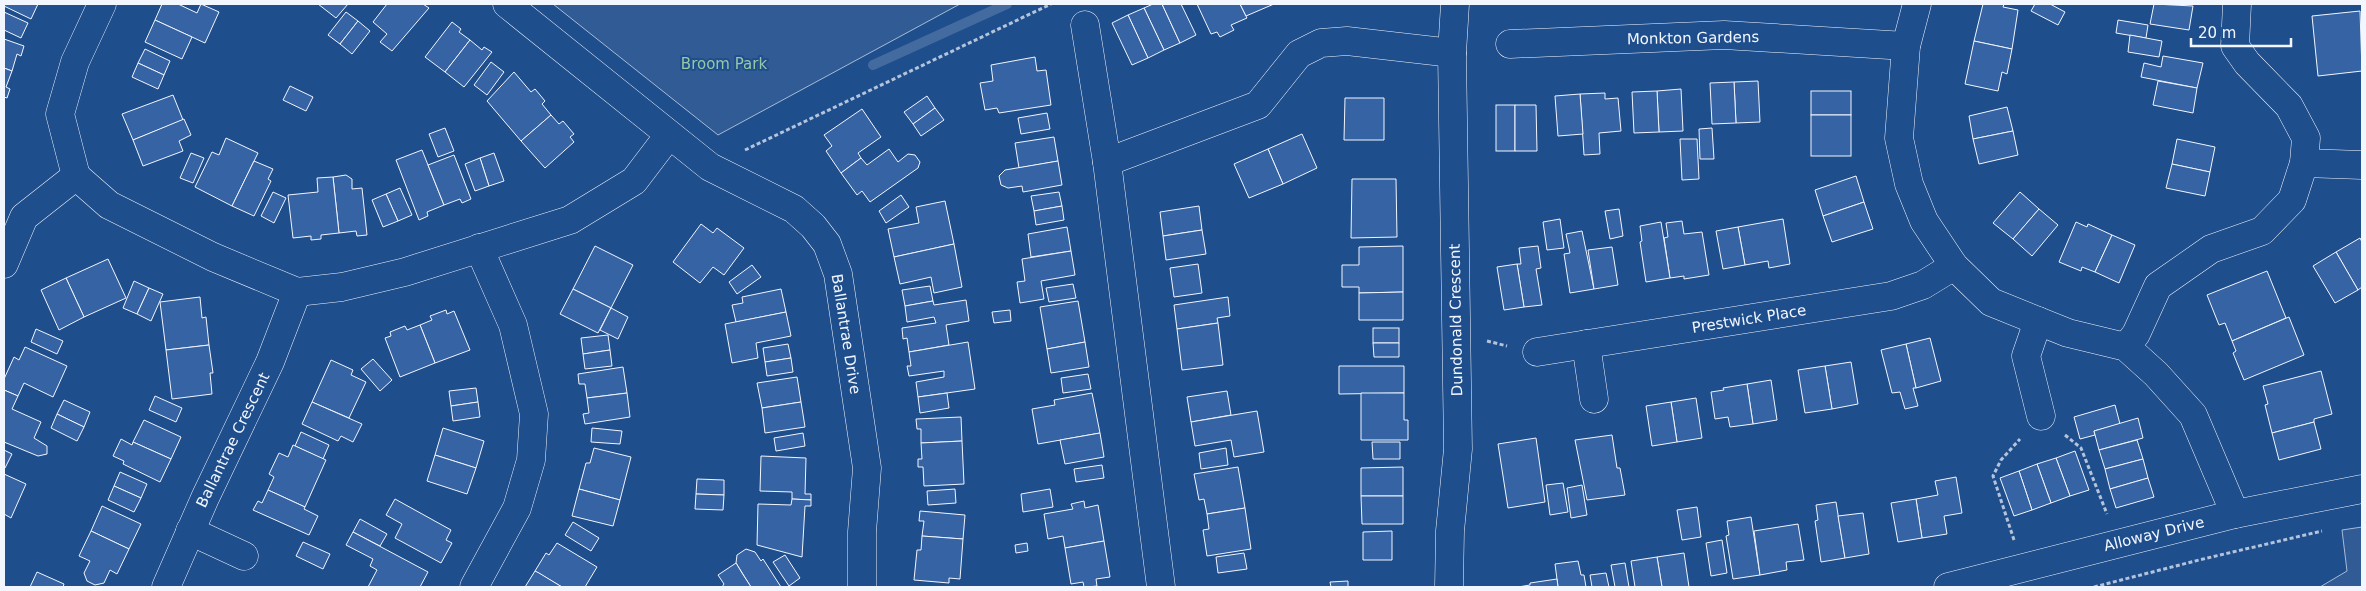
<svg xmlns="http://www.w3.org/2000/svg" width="2366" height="591" viewBox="0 0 2366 591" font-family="'DejaVu Sans',sans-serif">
<rect width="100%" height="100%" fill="#1f4e8c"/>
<g fill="#305b95" stroke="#a8bbd7">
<polygon points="553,4 960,4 718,135"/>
<polygon points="2362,527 2362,587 2320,587 2347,571 2342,530"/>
</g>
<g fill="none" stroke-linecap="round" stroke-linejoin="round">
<polyline stroke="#446ba0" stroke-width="10" points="873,65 1007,4"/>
</g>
<g fill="#3563a3" stroke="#f2f6ff">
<polygon points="4,4 38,4 31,19 4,6"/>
<polygon points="162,4 178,4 197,13 201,4 219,12 205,43 155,20"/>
<polygon points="318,4 348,4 336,18"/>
<polygon points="387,4 423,4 429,8 392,51 380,42 387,34 373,22"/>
<polygon points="1153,4 1162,4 1180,43 1164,50 1144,8"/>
<polygon points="1162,4 1181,4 1196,35 1180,43"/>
<polygon points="1197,4 1240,4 1247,18 1231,25 1234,30 1220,37 1217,32 1211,34"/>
<polygon points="1240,4 1274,4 1246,16"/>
<polygon points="1983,4 2004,4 2003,7 2018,10 2012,49 1974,41"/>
<polygon points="2035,4 2050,4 2065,12 2058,25 2031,11"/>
<polygon points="2154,4 2193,6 2189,30 2150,24"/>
<polygon points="1144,8 1164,50 1148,58 1128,15"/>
<polygon points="2360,11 2362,71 2318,76 2312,16"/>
<polygon points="4,12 28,23 21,38 4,30"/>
<polygon points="346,12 358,21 340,44 328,35"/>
<polygon points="1128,15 1148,58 1132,65 1112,23"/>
<polygon points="155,20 192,37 182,59 145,42"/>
<polygon points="2118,20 2148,25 2146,38 2116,33"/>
<polygon points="358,21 370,31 352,54 340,44"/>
<polygon points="452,22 461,29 459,32 470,40 445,72 425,57"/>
<polygon points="2130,35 2162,41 2159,57 2128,52"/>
<polygon points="4,39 24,46 21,56 17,54 12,71 4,68"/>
<polygon points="470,40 482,50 484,47 492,52 464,87 445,72"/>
<polygon points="1974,41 2012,49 2007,74 2002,72 1998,91 1965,84"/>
<polygon points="145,49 170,61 164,75 138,63"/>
<polygon points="2163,56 2203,63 2197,88 2141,77 2144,63 2161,67"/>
<polygon points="1035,57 1037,71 1046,70 1051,105 999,113 997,108 985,110 980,83 993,81 991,65"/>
<polygon points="491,62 504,72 487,95 474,85"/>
<polygon points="138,63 164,75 158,89 132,77"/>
<polygon points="4,68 12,71 6,87 10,89 7,98 4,97"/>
<polygon points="514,72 531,92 535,89 545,101 542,104 551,115 521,141 487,101"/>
<polygon points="1758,81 1760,122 1736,123 1734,82"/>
<polygon points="2158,81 2197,88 2193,113 2153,105"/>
<polygon points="1734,82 1736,123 1712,124 1710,83"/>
<polygon points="290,86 313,97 306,111 283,100"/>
<polygon points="1681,89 1683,131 1659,132 1657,91"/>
<polygon points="1657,91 1659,132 1634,133 1632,92"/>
<rect x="1811" y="91" width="40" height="24"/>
<polygon points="1605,93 1605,99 1618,98 1621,131 1599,133 1600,154 1584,155 1580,94"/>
<polygon points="1580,94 1583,134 1558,136 1555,96"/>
<polygon points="173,95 183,120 133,140 122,114"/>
<polygon points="927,96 935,108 913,124 904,112"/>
<polygon points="1345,98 1384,98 1384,140 1344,140"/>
<rect x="1496" y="105" width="19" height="46"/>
<polygon points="1515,105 1536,105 1537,151 1515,151"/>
<polygon points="2007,107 2013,131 1973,139 1969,116"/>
<polygon points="935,108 944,120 921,136 913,124"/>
<polygon points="862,109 881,137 858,153 861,158 841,173 826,151 832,146 824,135"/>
<polygon points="1047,113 1050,129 1021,134 1018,118"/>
<polygon points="551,115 559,124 563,121 574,134 570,137 574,142 545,168 521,141"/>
<rect x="1811" y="115" width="40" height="41"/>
<polygon points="184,119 191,135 179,141 183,151 143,166 133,140"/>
<polygon points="445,128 454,151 438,157 429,134"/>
<polygon points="1712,128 1714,159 1700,159 1699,129"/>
<polygon points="2013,131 2018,155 1979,164 1973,139"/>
<polygon points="1302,134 1317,168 1283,184 1268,149"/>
<polygon points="1054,137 1058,161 1019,168 1015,143"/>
<polygon points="226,138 258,153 232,206 195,187 212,152 219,155"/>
<polygon points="1680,139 1697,139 1699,179 1682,180"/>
<polygon points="2177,139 2215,147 2210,172 2172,164"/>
<polygon points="889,149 898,162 908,154 915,155 920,162 918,168 870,202 862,191 857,195 841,173 861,158 867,165"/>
<polygon points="1268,149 1283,184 1249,198 1234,164"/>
<polygon points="422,150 444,205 427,212 428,216 419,220 396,160"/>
<polygon points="191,153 204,158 193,183 180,178"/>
<polygon points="494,153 504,181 489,186 480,158"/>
<polygon points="454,155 471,199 462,203 460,199 444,205 428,165"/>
<polygon points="480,158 489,186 475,191 465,164"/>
<polygon points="254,161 273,169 268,179 271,181 254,216 232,206"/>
<polygon points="1058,161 1062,185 1023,192 1022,186 1008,188 1001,185 999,176 1005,170"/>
<polygon points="2172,164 2210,172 2205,196 2166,188"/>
<polygon points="346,175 352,179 352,189 362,188 367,235 357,236 356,231 339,233 333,177"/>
<polygon points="1856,176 1864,202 1823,216 1815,190"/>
<polygon points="333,177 339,233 321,235 321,239 311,240 311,236 293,238 288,195 318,192 317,178"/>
<polygon points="1352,179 1396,179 1397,237 1351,238"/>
<polygon points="400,188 412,215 398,221 386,194"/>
<polygon points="273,192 286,198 274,223 261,216"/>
<polygon points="1059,192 1062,206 1034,211 1031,196"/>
<polygon points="2020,192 2039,209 2013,239 1993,223"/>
<polygon points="386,194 398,221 383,227 372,200"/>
<polygon points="901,195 909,207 886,223 879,211"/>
<polygon points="945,201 954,244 894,257 888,229 919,223 916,207"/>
<polygon points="1864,202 1873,229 1832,242 1823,216"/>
<polygon points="1062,206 1064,220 1036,225 1034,211"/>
<polygon points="1199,206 1202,230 1163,236 1160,212"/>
<polygon points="1619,209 1623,236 1610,239 1605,211"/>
<polygon points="2039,209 2058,225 2032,256 2013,239"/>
<polygon points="1560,219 1564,248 1547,250 1543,222"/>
<polygon points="1783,219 1790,264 1769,268 1768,261 1745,265 1738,227"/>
<polygon points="1682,221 1684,234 1702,232 1709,275 1684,279 1684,276 1670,278 1664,238 1668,237 1666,223"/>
<polygon points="1661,222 1670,278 1646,282 1640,242 1642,241 1640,226"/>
<polygon points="2076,222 2087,227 2088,224 2112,235 2095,272 2082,267 2081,271 2059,262"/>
<polygon points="701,224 713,233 717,228 744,248 724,275 713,267 700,283 673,262"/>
<polygon points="1067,227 1071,251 1031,257 1028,234"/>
<polygon points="1738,227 1745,265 1723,269 1716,231"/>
<polygon points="1202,230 1206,254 1166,260 1163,236"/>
<polygon points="1582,231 1594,289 1570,293 1564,254 1570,253 1566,234"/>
<polygon points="2112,235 2135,245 2119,283 2095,272"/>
<polygon points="2360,238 2362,242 2362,287 2358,290 2336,252"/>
<polygon points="954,244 962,287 934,293 931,277 900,284 894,257"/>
<polygon points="595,246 633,265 611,308 573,289"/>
<polygon points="1403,246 1403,292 1359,293 1359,287 1342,287 1342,265 1359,265 1359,247"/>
<polygon points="1538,246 1541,268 1536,269 1542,305 1524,307 1517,264 1521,264 1519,248"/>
<polygon points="1612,247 1618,285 1594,289 1588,250"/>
<polygon points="1071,251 1075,275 1041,281 1044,299 1020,303 1017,282 1025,281 1022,259"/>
<polygon points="2336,252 2358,290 2335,303 2313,266"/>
<polygon points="108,259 126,298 84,317 66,278"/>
<polygon points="1198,264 1202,293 1174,297 1170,268"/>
<polygon points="1517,264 1524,307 1504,310 1497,267"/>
<polygon points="752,265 761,277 737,294 729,282"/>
<polygon points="2267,271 2286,318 2232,341 2225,323 2219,325 2207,295"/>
<polygon points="66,278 84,317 59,330 41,290"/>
<polygon points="134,281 149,288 137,314 123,308"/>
<polygon points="1073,284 1076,298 1049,302 1046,288"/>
<polygon points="930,286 933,301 905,306 902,290"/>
<polygon points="149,288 163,294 151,321 137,314"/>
<polygon points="573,289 611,308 598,333 560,314"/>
<polygon points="781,289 786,312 736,322 732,305 743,303 742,297"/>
<polygon points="1403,292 1403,320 1359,320 1359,293"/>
<polygon points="200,297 202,318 206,317 209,345 166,350 160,302"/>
<polygon points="1228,297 1230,316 1217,318 1218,323 1177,329 1174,305"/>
<polygon points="966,300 969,321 946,325 949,345 909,352 907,338 903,339 902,328 936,323 934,317 907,322 905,306 933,301 934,305"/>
<polygon points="1078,301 1085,342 1047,349 1040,307"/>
<polygon points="611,308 628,317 618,339 600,330"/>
<polygon points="446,310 447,314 454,311 470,350 435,363 420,325 432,320 430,316"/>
<polygon points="1010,310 1011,321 994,323 992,312"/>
<polygon points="786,312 791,336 756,343 758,358 732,363 725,324"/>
<polygon points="2289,317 2304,355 2244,380 2233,353 2236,351 2232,341"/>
<polygon points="1218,323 1223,365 1182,370 1177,329"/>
<polygon points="420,325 435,363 400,377 385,338 391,336 390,332 405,326 407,330"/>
<rect x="1373" y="328" width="26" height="15"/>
<polygon points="36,329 63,341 57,354 31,342"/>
<polygon points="608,335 610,350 583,354 581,338"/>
<polygon points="1930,338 1941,381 1916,388 1906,344"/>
<polygon points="968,342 975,389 918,397 916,382 944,377 944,371 909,376 907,366 911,366 909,352"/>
<polygon points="1085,342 1089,367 1051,373 1047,349"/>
<polygon points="1373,343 1399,343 1399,357 1374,357"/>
<polygon points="788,344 791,358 765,362 763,348"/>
<polygon points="1906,344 1916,388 1913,388 1918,406 1905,409 1900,392 1892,393 1881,350"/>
<polygon points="209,345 213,373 210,373 212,394 172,399 166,350"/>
<polygon points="25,347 67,366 53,397 24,383 18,396 4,390 4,379 14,357 19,360"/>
<polygon points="610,350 612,366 585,369 583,354"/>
<polygon points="791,358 793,372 767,376 765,362"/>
<polygon points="373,359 392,380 380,391 361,369"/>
<polygon points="331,360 353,370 351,375 366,382 349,418 312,402"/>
<polygon points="1851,362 1858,404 1832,409 1825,366"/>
<polygon points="1339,366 1404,366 1404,393 1339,394"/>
<polygon points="1825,366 1832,409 1805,413 1798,370"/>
<polygon points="623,367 627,393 587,398 585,384 579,384 578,374"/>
<polygon points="2321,371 2332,414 2314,419 2314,422 2272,433 2265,405 2268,404 2263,386"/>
<polygon points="1088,374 1091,389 1063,393 1061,378"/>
<polygon points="797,377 801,402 762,408 757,383"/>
<polygon points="1771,380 1777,420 1753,424 1747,384"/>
<polygon points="1747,384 1753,424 1730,427 1728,417 1715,419 1711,392 1724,390 1723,388"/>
<polygon points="476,388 478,402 451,406 449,391"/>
<polygon points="4,390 18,396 12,409 41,422 34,438 47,446 47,454 38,456 4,442"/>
<polygon points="1227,391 1231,415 1191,422 1187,397"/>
<polygon points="627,393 630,417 585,424 583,414 589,413 587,398"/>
<polygon points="947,393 949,408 920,413 918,397"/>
<polygon points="1092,393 1100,433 1038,444 1032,409 1055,405 1054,400"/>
<polygon points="1361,393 1404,393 1404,420 1408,420 1408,440 1361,440"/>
<polygon points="155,396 182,408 176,422 149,410"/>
<polygon points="1696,398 1702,438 1677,442 1671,402"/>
<polygon points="64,400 90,412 84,427 57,414"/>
<polygon points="312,402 362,424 353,442 341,436 338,441 302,424"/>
<polygon points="478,402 480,417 453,421 451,406"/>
<polygon points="801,402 805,427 765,433 762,408"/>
<polygon points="1671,402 1677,442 1652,446 1646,406"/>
<polygon points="2115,405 2120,424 2094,431 2095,435 2080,439 2074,417"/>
<polygon points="1257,411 1264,452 1234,457 1231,440 1195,446 1191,422"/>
<polygon points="57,414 84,427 77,441 51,428"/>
<polygon points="961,417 962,441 921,443 921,429 917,429 916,419"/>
<polygon points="2138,418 2143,438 2099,450 2094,431"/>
<polygon points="144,420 181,437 171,459 133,442"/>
<polygon points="2314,422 2321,449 2279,460 2272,433"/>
<polygon points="443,428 484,441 476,468 435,455"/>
<polygon points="592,428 622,431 620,444 591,442"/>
<polygon points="301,432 329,445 323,459 295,446"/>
<polygon points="803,433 805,446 776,451 774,438"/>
<polygon points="1100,433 1104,457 1065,464 1060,440"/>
<polygon points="1612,435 1617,468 1620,468 1625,495 1587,500 1575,440"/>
<polygon points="1536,438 1545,502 1508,508 1498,444"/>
<polygon points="121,439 132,445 133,442 171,459 160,482 123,464 124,461 113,456"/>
<polygon points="2137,440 2143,459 2105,469 2099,450"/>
<polygon points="962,441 964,484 924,486 923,467 918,467 918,459 922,459 921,443"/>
<polygon points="1372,442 1400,442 1400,459 1373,459"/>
<polygon points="293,445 326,460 305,507 268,490 274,477 269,474 279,453 288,457"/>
<polygon points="594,448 631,457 620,500 579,489 586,463 590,463"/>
<polygon points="1226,448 1228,465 1201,469 1199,453"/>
<polygon points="4,450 12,454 5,468 4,467"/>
<polygon points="2075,451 2089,490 2070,496 2056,458"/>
<polygon points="435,455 476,468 467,494 427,481"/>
<polygon points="761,456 806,458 805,494 811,494 811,500 792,499 792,492 760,491"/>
<polygon points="2056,458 2070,496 2051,503 2037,464"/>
<polygon points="2143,459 2148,478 2110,489 2105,469"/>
<polygon points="2037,464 2051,503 2032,510 2019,471"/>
<polygon points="1102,465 1104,478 1076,482 1074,469"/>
<polygon points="1238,467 1245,508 1207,514 1204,499 1199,500 1194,474"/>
<polygon points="1403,467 1403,496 1361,496 1361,468"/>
<polygon points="2019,471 2032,510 2014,516 2000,478"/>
<polygon points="120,472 147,484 141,498 114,486"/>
<polygon points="4,474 26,484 11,518 4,514"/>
<polygon points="1956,477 1962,513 1944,516 1947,534 1922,538 1916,499 1938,495 1935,481"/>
<polygon points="2148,478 2154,497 2116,508 2110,489"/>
<polygon points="697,479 724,480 724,495 696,494"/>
<polygon points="1563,483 1568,512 1550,515 1546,485"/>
<polygon points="1582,485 1587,515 1571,518 1567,488"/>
<polygon points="114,486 141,498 134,512 108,500"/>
<polygon points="579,489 620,500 613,526 572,516"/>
<polygon points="955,489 956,503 928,505 927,491"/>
<polygon points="1050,489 1053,507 1023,512 1021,494"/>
<polygon points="268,490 305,507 304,509 318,516 309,535 253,510 258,501 262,503"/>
<polygon points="696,494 724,495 723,510 695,509"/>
<polygon points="1361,496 1403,496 1403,524 1362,524"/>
<polygon points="395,499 451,530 446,540 452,543 441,563 395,538 402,524 386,515"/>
<polygon points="792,499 811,500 811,506 805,506 802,557 757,545 758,504 791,505"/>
<polygon points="1916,499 1922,538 1898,542 1891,503"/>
<polygon points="1084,501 1085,508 1098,505 1104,541 1065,548 1063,536 1048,539 1044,514 1073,509 1071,504"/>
<polygon points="1836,502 1845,558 1821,562 1815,521 1818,520 1816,505"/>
<polygon points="102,506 141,524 129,549 91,531"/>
<polygon points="1697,507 1701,537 1682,540 1677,510"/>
<polygon points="1245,508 1251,549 1207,556 1203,530 1209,529 1207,514"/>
<polygon points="920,511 965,515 963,539 922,536 924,521 919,521"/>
<polygon points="1863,513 1869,554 1845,558 1838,516"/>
<polygon points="1751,517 1760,575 1733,579 1726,536 1729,535 1727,521"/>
<polygon points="360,519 387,534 380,546 353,532"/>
<polygon points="573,522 599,538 591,551 565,535"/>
<polygon points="1798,524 1804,560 1786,562 1787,570 1760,575 1754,531"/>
<polygon points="91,531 129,549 117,574 110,570 104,583 95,585 87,581 84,573 90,561 79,556"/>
<polygon points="1392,531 1392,560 1363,560 1363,532"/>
<polygon points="353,532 428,572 420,587 368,587 377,570 370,566 373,559 346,545"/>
<polygon points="922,536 963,539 960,579 949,578 949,583 914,580 917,550 921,550"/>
<polygon points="1722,540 1727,573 1711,576 1706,543"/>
<polygon points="1104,541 1110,577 1096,579 1097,586 1087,587 1084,587 1083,582 1071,584 1065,548"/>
<polygon points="303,542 330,554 323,569 296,556"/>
<polygon points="557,543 597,567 585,587 562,587 535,571 546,553 549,555"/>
<polygon points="1027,543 1028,551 1016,553 1015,545"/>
<polygon points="746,549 755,552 761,561 763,559 781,587 751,587 736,563 737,555"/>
<polygon points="1244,553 1247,569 1218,573 1216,557"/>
<polygon points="1684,553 1689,587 1662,587 1657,557"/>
<polygon points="785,555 800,578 789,586 773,562"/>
<polygon points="1657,557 1662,587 1635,587 1631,561"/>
<polygon points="1578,561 1581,575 1584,575 1586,587 1558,587 1555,564"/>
<polygon points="736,563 742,573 751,587 722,587 724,584 718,575"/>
<polygon points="1625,563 1629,587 1615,587 1611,565"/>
<polygon points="535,571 539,573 562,587 525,587"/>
<polygon points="37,572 64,584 63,587 30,587"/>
<polygon points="1606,573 1609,587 1592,587 1590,575"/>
<polygon points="1557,579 1558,587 1518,587 1530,585 1530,583"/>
<polygon points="1348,581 1348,587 1355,587 1331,587 1330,582"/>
</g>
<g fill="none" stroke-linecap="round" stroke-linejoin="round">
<defs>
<g id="street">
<polyline points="507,4 710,167 794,209 813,226 827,244 838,274 867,468 862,532 862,587"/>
<polyline points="1917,4 1906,46 1899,138 1909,184 1924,221 1954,266 1991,302 2068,333 2126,347 2156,374 2193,415 2235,514"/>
<polyline points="1085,25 1107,162 1161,587"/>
<polyline points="1510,44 1724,35 1906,46"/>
<polyline points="1107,162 1258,105 1299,54 1321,43 1347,41 1452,53"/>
<polyline points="2304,163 2362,165"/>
<polyline points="76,176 109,205 213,257 297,292 342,287 405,272 570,220 634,181 669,135"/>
<polyline points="4,264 24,217 76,176 60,114 75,62 102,4"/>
<polyline points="2038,321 2026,356 2041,416"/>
<polyline points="1586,344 1594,399"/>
<polyline points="2126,347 2136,334 2158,286 2211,249 2262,231 2292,200 2304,163 2306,138 2289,106 2247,63 2235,46 2237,4"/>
<polyline points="1537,352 1891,296 1923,285 1954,266"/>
<polyline points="190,531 244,556"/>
<polyline points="166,587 205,498 270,362 297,292"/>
<polyline points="474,587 517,508 531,460 534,414 513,325 479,248"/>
<polyline points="1449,587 1450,531 1458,449 1452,53 1455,4"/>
<polyline points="1948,587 2235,514 2362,489"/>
</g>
</defs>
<use href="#street" stroke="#f2f6ff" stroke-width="29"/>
<g stroke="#b3c4dc" stroke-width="3" stroke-dasharray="4 2.5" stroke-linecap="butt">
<polyline points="745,150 1051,4"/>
<polyline points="1487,341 1507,346"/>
<polyline points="2065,435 2081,448 2107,514"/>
<polyline points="2014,540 1993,476 2001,460 2020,439"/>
<polyline points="2094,587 2199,560 2322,531"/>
</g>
<use href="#street" stroke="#1f4e8c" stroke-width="28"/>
</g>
<g text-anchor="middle" stroke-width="4" stroke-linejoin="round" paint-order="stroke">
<g font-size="15" fill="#f2f6ff" stroke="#1f4e8c">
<text transform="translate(1693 38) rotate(-1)" y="5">Monkton Gardens</text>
<text transform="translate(1749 319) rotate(-9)" y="5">Prestwick Place</text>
<text transform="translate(1456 320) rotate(-91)" y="5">Dundonald Crescent</text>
<text transform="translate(846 334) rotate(81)" y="5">Ballantrae Drive</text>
<text transform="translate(233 440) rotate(-64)" y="5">Ballantrae Crescent</text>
<text transform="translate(2154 534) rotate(-14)" y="5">Alloway Drive</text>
</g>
<g font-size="15" fill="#97c8a6" stroke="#1f4e8c">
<text x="724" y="69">Broom Park</text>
</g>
</g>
<rect width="2366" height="591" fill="none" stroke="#f2f6ff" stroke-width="10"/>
<path d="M2191 38v8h100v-8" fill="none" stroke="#f2f6ff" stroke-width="2.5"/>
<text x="2198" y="38" font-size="15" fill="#f2f6ff" stroke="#1f4e8c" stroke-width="4" paint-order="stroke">20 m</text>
</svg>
